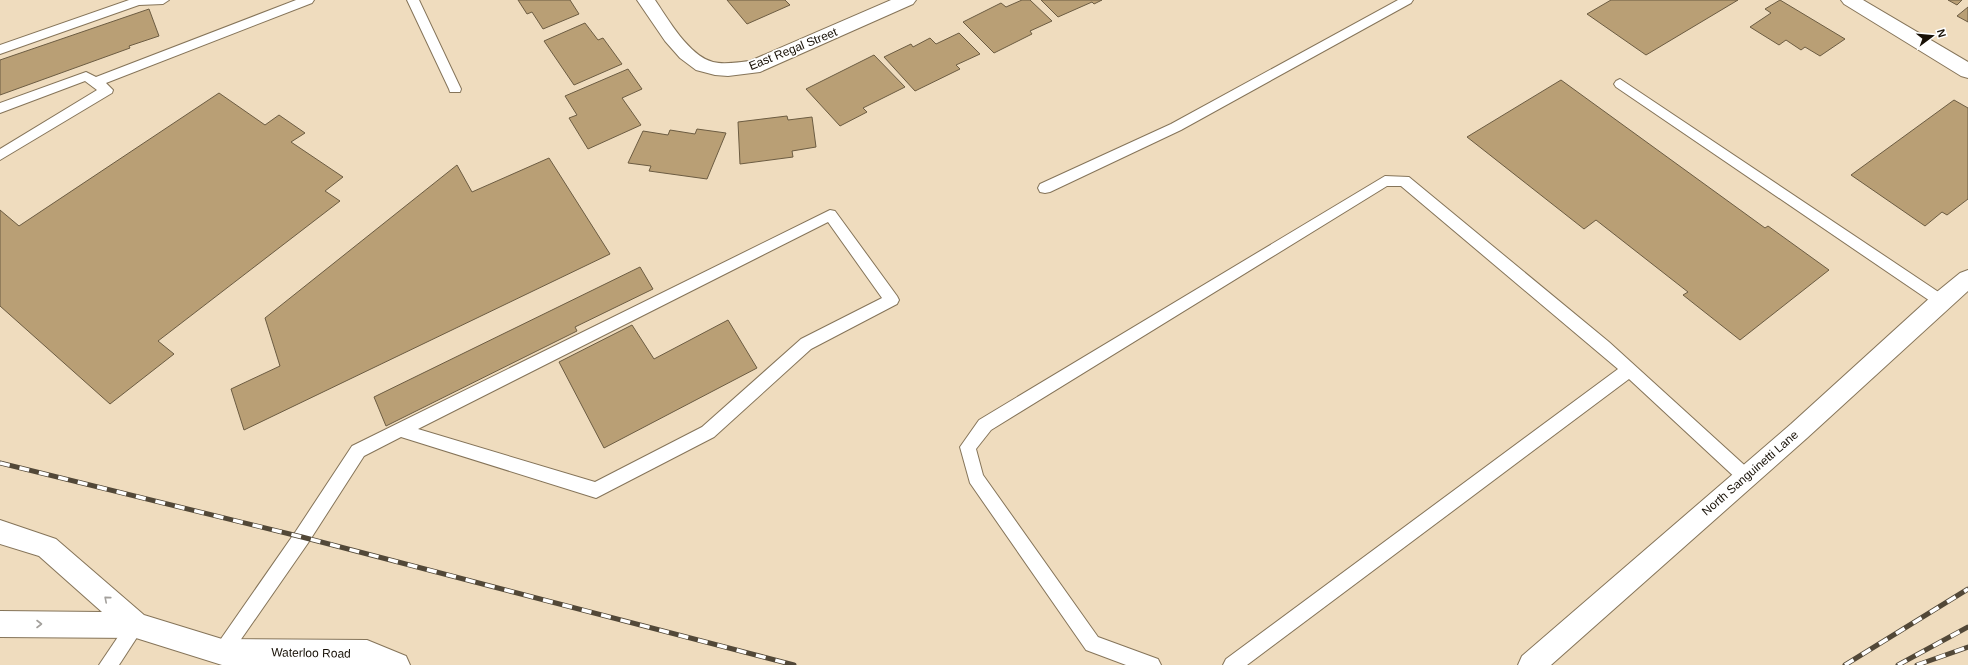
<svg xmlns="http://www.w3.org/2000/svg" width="1968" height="665" viewBox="0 0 1968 665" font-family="Arial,sans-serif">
<rect width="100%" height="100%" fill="#efdcbe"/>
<g fill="#b99f75" stroke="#6c5c42">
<polygon points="518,0 570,0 579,14 543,29 532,12 527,14"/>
<polygon points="727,0 785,0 790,5 747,24"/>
<polygon points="1022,0 1030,0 1052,21 1030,31 1032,34 994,53 963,22 1001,3 1006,7"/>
<polygon points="1041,0 1102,0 1094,4 1092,2 1058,17"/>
<polygon points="1611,0 1738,0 1646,55 1587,14"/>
<polygon points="1780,0 1845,39 1820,56 1805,47 1801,50 1786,40 1779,45 1750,27 1771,13 1765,9"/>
<polygon points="1948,0 1962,0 1957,5"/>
<polygon points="1968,7 1968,22 1957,16"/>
<polygon points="149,9 159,36 129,46 130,48 0,95 0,60"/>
<polygon points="585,23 598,40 603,38 622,64 574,85 544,41"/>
<polygon points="959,33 980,54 956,65 960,69 915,91 884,57 911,44 913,47 930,38 936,44"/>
<polygon points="874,55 905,87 863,108 867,112 840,126 806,89"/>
<polygon points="628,69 642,89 622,98 641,125 588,149 569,118 577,115 565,96"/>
<polygon points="1561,80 1765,228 1768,226 1829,270 1740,340 1683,295 1688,292 1596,220 1584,229 1467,137"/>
<polygon points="219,93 265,125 279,115 305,133 291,142 343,177 325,191 340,201 158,341 174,354 110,404 0,306 0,210 19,226"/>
<polygon points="1954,100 1968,108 1968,199 1947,215 1942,212 1925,226 1851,175"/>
<polygon points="787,116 788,120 812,117 816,147 792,151 793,157 740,164 738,122"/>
<polygon points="697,129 726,133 707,179 649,171 651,166 628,163 643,131 668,135 670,130 695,134"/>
<polygon points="549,158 610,254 244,430 231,389 280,366 265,318 457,165 472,192"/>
<polygon points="640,267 653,289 575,327 577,331 386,426 374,397"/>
<polygon points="728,320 757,368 604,448 559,362 632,325 654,359"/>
</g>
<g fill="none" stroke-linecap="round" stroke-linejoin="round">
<defs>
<g id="lane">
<polygon points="129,0 169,0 163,4 139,5 0,54 0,45"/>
<polygon points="296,0 314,0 312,3 106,83 113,90 112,93 0,160 0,149 97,90 85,81 0,113 0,103 86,72 96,77"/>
<polygon points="407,0 419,0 461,89 460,92 450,92 449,89"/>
<polygon points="1398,0 1413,0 1411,3 1181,130 1050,192 1045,193 1040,192 1038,188 1040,184 1171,124"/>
<polygon points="1620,79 1946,297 1948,301 1946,305 1941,307 1936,305 1616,87 1614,84 1616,81"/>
<polygon points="1385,176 1409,177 1609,342 1752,472 1754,477 1752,482 1746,484 1740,482 1629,379 1247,665 1223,665 1226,659 1618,369 1401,186 1387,186 991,430 976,449 983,475 1098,637 1158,659 1161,665 1126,665 1086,650 970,483 960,447 979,420"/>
<path d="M830 210 835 211 897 296 899 300 897 304 811 349 714 437 596 498 401 437 364 456 308 543 228 658 222 661 216 658 213 652 216 646 296 531 352 446ZM828 222 882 298 801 339 702 427 595 482 418 429Z"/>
<polygon points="136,616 142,619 145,625 119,665 99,665 130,619"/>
</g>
<g id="street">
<path d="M637 0H655C668 19 689 56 713 62 725 65 738 62 750 61L891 0H916L913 4 760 72 728 76 715 75 696 70 680 58 665 41Z"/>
<polygon points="1841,0 1863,0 1968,62 1968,78 1961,76 1844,4"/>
</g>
<g id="secondary">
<polygon points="1968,270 1968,291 1807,438 1551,665 1518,665 1522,656 1791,424 1933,295 1960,273"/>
<polygon points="0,520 56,539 144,615 222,639 367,640 406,656 410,665 222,665 136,638 0,637 0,611 102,612 39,556 0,544"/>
</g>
</defs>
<use href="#lane" stroke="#857459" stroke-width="2"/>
<use href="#street" stroke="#857459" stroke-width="2"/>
<use href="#secondary" stroke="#857459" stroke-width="2"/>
<use href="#lane" fill="#fff" fill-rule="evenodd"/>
<use href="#street" fill="#fff" fill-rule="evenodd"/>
<use href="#secondary" fill="#fff" fill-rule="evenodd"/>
<defs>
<g id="rail">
<polyline points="0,463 302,537 794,665"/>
<polyline points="1845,665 1968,589"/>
<polyline points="1898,665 1968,627"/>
<polyline points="1917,665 1968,647"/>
</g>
</defs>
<use href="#rail" stroke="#524838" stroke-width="5"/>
<use href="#rail" stroke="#fff" stroke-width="3.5" stroke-dasharray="10" stroke-linecap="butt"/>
</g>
<defs><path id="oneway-chevron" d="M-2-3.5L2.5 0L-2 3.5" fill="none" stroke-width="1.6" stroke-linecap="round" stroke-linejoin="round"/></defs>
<g stroke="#a3a09c">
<use href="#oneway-chevron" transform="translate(107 599) rotate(-139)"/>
<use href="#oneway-chevron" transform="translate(39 624)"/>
</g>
<g text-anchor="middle" stroke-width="3.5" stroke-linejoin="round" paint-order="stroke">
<g font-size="12" fill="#181107" stroke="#fff">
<text transform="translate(793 49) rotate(-22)" y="4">East Regal Street</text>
<text transform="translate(1750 473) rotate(-41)" y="4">North Sanguinetti Lane</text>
<text transform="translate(311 653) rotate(1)" y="4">Waterloo Road</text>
</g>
</g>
<g transform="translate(1932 36) rotate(74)" stroke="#ffffff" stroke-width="3" paint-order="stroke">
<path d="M0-3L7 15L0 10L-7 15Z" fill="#181107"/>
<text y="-6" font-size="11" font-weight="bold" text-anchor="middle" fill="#181107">N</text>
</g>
</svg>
